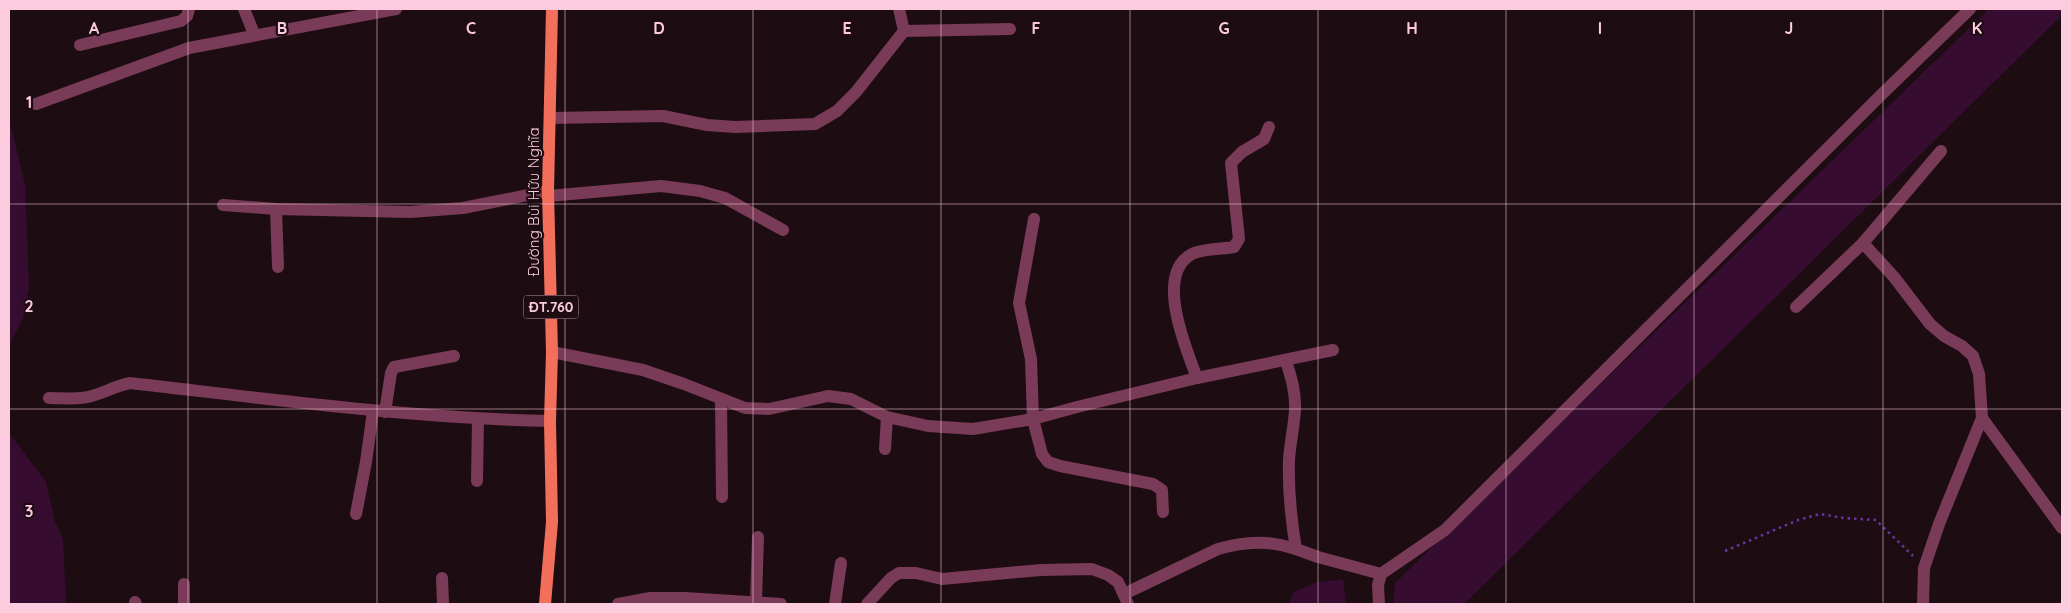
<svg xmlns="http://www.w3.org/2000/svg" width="2071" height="613" viewBox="0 0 2071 613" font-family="Quicksand,sans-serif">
<rect width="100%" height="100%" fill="#1d0d12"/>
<g fill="#370c31">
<polygon points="1989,9 2062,9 2062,15 1464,604 1393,604 1395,583"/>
<polygon points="9,118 25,185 29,288 23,318 9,346"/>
<polygon points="9,433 46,482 55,522 63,539 66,604 9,604"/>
<polygon points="1343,580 1346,604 1288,604 1294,592 1317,582"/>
</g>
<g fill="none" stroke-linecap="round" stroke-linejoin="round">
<polyline stroke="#6835a7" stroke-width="2.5" stroke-dasharray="2.5 4" stroke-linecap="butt" points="1725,551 1798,520 1820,514 1844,518 1876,520 1913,556"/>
<g stroke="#793b57" stroke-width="12">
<polyline points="244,9 254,34"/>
<polyline points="899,9 904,31"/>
<polyline points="80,45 181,21 187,16 189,9"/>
<polyline points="36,104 189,48 396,9"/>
<polyline points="551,118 663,116 707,125 735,127 815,124 837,111 856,92 904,31 1010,29"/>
<polyline points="548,196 661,186 700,191 725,198 783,230"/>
<polyline points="223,205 276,209 410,212 463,208 548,191"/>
<polyline points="276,209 278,267"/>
<polyline points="1034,219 1019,303 1031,359 1033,419 1042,454 1048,462 1060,466 1153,484 1162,490 1163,512"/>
<polyline points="1863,243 1941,151"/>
<polyline points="1796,307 1863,243 1894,277 1930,324 1944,336 1962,346 1973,356 1979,374 1982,418 1939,524 1924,568 1923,604"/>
<polyline points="552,352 643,370 684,384 745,408 769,409 828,396 851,399 887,417 928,426 973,429 1033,419 1077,407 1197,378 1333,350"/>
<path d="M1286 361C1291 377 1296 393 1295 410 1294 427 1290 443 1289 460 1288 491 1291 519 1296 549L1318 557 1381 574"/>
<path d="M1197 378C1186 348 1154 274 1192 254 1201 249 1223 249 1234 247L1239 239 1231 163 1242 152 1264 139 1269 127"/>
<path d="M49 398C60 398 71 399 81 398 98 397 113 386 130 383 270 399 409 418 550 421"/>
<polyline points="721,400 722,497"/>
<polyline points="385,412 391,373 394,367 454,356"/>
<polyline points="1982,418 2062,528"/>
<polyline points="885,449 887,417"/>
<polyline points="477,481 478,419"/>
<polyline points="356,514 366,462 373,411"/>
<polyline points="442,578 443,604"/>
<polyline points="184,584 184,604"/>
<path d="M1124 594 1218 549C1244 541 1270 540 1296 549"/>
<polyline points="756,601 758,537"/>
<polyline points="135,602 136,604"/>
<polyline points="618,604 650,598 685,598 781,604"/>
<polyline points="835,604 841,563"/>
<polyline points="867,604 891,578 899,573 916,573 942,579 1041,570 1092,569 1108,575 1118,582 1128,604"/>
<polyline points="1379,604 1378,585 1381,574 1445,530 1880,96 1970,9"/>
</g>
<polyline stroke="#f46f5b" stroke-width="12" points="545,604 552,522 550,421 552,352 548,191 552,9"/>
</g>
<path fill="none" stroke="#fcccde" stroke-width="1" stroke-opacity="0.55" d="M188 9V604M377 9V604M565 9V604M753 9V604M941 9V604M1130 9V604M1318 9V604M1506 9V604M1694 9V604M1883 9V604M9 204H2062M9 409H2062"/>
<g text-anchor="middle" stroke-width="4.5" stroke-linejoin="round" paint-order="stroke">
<rect fill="#1d0d12" stroke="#b993a1" stroke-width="1" x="523.5" y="295.5" width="55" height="23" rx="4"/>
<g font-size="14" font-weight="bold" fill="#fcccde">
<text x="551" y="312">ĐT.760</text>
</g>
<g font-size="15" fill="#fcccde" stroke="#1d0d12">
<text transform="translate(534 202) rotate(-90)" y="5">Đường Bùi Hữu Nghĩa</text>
</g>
</g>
<g font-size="16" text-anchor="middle" font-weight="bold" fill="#fcccde" stroke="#1d0d12" stroke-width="4.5" stroke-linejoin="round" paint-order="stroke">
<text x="94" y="34">A</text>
<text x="282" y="34">B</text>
<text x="471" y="34">C</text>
<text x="659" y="34">D</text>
<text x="847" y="34">E</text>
<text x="1036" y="34">F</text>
<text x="1224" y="34">G</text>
<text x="1412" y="34">H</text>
<text x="1600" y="34">I</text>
<text x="1789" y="34">J</text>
<text x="1977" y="34">K</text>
<text x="29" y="108">1</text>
<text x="29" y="312">2</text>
<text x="29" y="517">3</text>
</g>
<rect width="2071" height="613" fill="none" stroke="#fcccde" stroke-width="20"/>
</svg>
